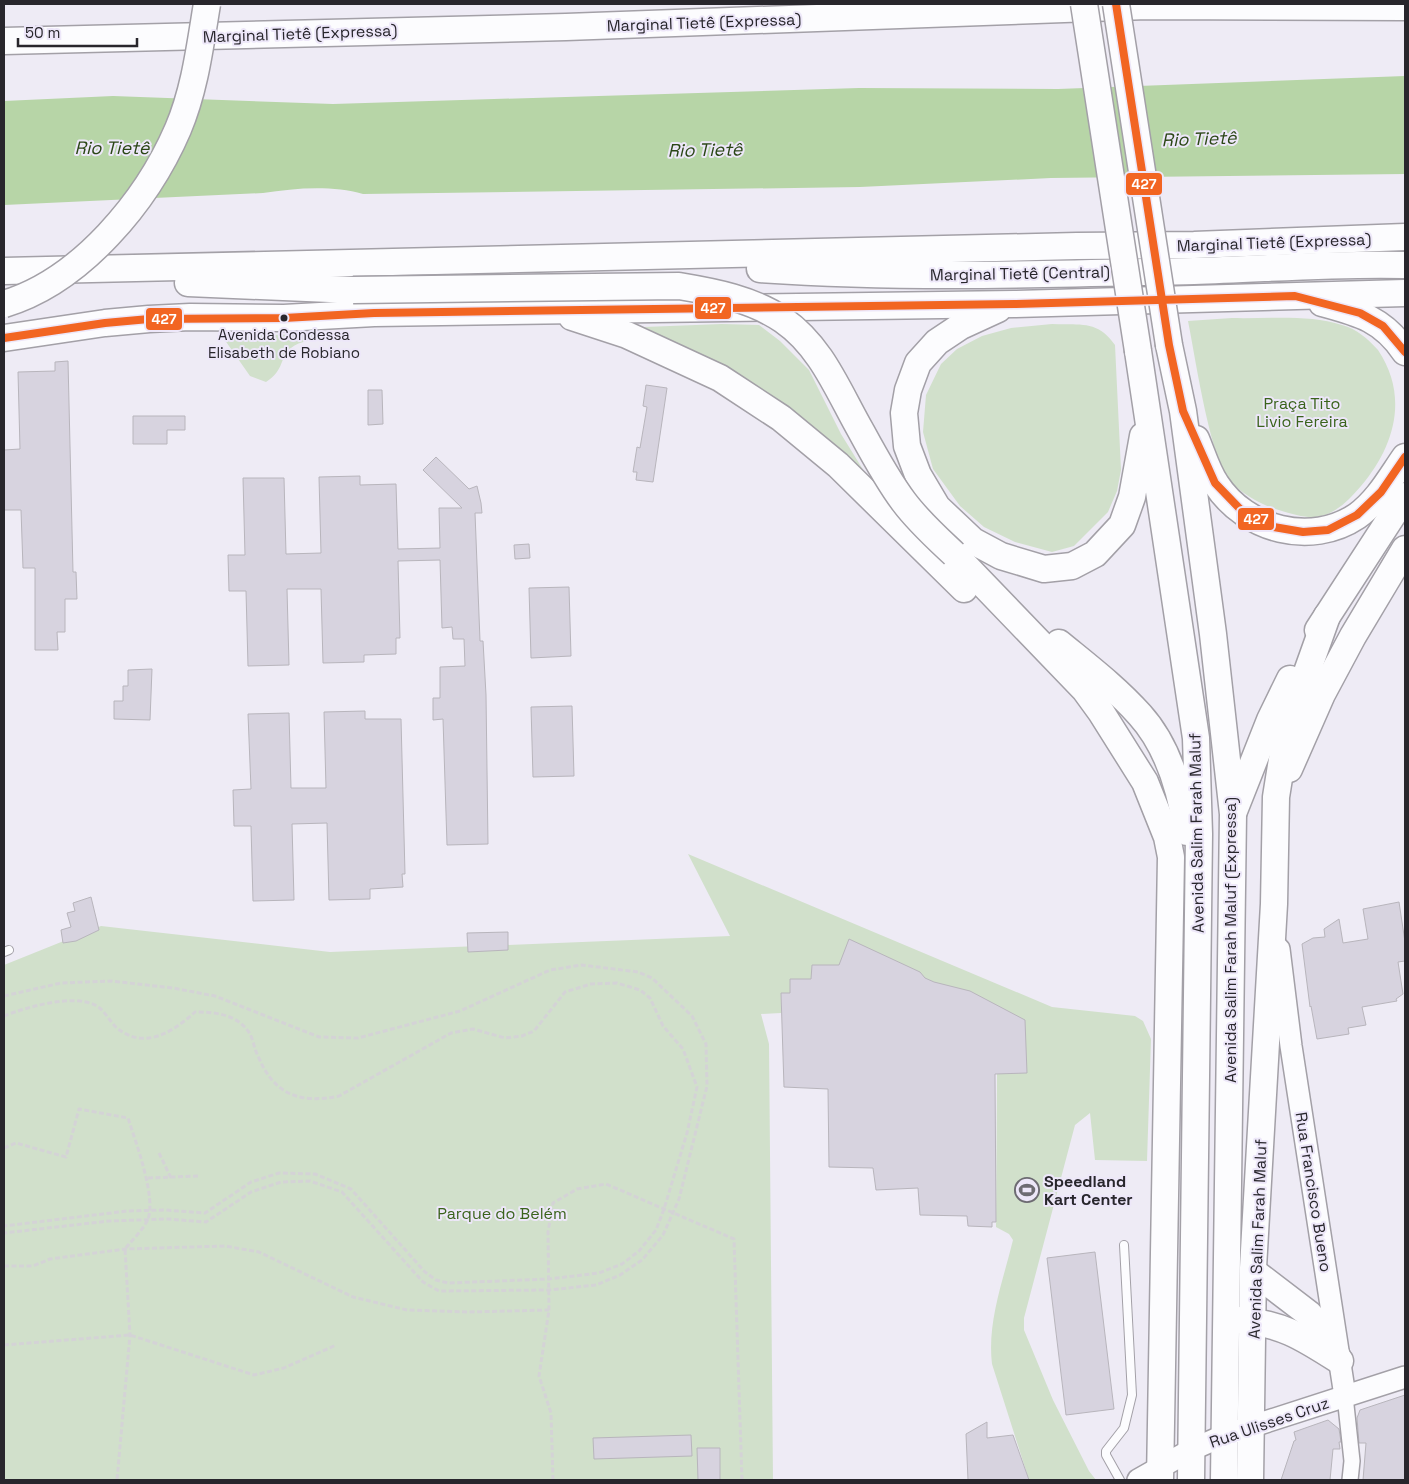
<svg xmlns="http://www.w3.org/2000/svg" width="1409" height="1484" viewBox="0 0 1409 1484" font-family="'Space Grotesk',sans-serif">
<rect width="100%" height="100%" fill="#eeebf5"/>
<g fill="#d1e0cb">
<path d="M1232 318C1268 319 1308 314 1342 325 1357 329 1368 339 1378 350 1409 396 1395 446 1361 486 1349 500 1335 515 1315 517 1306 518 1291 514 1282 511 1263 506 1243 495 1230 481 1210 459 1195 355 1188 321Z"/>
<polygon points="722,324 759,325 780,341 809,370 841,434 875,489 682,347 644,327"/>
<path d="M1052 324C1080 325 1098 320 1115 345L1121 470 1117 491 1108 512 1074 546 1052 552 1015 542 984 527 960 506 933 469 923 432 926 395 941 364 957 349 982 336 1011 328Z"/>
<path d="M323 334C314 342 300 340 291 348 279 358 285 370 266 382L250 376 222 336Z"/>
<path d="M688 854 1052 1007 1135 1016 1143 1021 1151 1039 1147 1161 1095 1160 1090 1113 1075 1125 1024 1318V1330L1053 1400 1089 1471 1096 1480H1029L992 1364C987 1322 1003 1281 1013 1240L1009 1234 996 1227 997 1074 995 1060 790 993H781V1013L761 1014 769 1044 773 1480H4V965L101 926 330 952 730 936Z"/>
</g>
<path fill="#b7d5a7" d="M1405 76V174L1051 178 860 187 363 194C332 185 295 188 263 193L4 205V101L113 96 333 104 859 88 1058 89Z"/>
<g fill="#d7d3df" stroke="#b8b5bc">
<polygon points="68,361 73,572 76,572 77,599 65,599 65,632 57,632 58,650 35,650 35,568 23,568 21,510 4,510 4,450 20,449 18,372 55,371 55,362"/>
<polygon points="646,385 667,388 653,482 636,480 637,472 633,472 637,447 640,448 647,407 643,406"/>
<polygon points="368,390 382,390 383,424 368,425"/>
<polygon points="133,416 185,416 185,430 167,430 167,444 133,444"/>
<polygon points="436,457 469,489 477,486 481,503 482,513 475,513 480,641 483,641 486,695 488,844 447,845 443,719 433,720 433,698 440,698 440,667 465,666 464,639 453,639 452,627 442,628 440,560 398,561 400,638 396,638 396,654 364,655 364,662 323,663 321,589 287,589 289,665 248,666 246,591 229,591 228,555 245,555 243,478 284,478 286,554 321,553 319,477 360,476 360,485 396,484 398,549 440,548 439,508 462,508 423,470"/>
<polygon points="529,544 530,558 515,559 514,545"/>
<polygon points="569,587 571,656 531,658 529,588"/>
<polygon points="152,669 150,720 114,719 114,701 123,701 123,686 128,686 128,670"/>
<polygon points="572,706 574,776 533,777 531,707"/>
<polygon points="365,711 365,719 401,719 405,874 402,874 403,887 370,889 370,899 329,900 327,823 292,824 294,900 253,901 251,826 234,826 233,790 251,789 248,714 289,713 291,788 326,788 324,712"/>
<polygon points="91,897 99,930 76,941 63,943 61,930 71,927 67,913 75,911 73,903"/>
<polygon points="1399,902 1405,942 1405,961 1398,962 1403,994 1396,999 1397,1001 1362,1007 1366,1025 1348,1028 1349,1034 1317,1039 1311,1006 1310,1007 1302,944 1313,938 1325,937 1324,929 1339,919 1343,943 1368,939 1363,909"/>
<polygon points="508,932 508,950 468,952 467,933"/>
<polygon points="849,939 920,972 925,978 934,982 970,991 1025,1020 1027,1073 995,1074 996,1222 992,1222 992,1227 968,1226 967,1216 920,1215 918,1188 876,1190 873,1168 829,1167 828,1089 784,1087 781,993 790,993 790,979 811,979 812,965 839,965"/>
<polygon points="1095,1252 1114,1409 1066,1415 1047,1258"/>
<polygon points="1405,1395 1405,1480 1363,1480 1366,1443 1359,1443 1357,1418 1360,1410"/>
<polygon points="1328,1420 1339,1429 1341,1442 1339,1442 1340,1449 1333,1449 1330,1480 1281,1480 1294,1441 1296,1440 1294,1432"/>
<polygon points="987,1422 987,1438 1013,1435 1029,1480 968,1480 966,1434"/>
<polygon points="691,1435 692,1456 594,1459 593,1438"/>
<polygon points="697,1448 720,1448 720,1480 698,1480"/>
</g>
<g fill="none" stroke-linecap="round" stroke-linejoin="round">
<defs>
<g id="lane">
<polyline points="4,952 9,950"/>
<polyline points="1120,1480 1106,1455 1106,1451 1124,1428 1132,1395 1124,1245"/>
</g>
<polyline id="street" points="1345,1396 1352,1461 1350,1480"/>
<g id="secondary">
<polyline points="1279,949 1291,1046 1345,1396"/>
<polyline points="1138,1480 1191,1450 1225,1435 1405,1377"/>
</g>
<g id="highway">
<polyline points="4,41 566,27 1147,6 1405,7"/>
<path d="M760 269C904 279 1050 274 1194 271 1264 269 1335 263 1405 265"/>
<polyline points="4,271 1077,246 1194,245 1405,237"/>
<polyline points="188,283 353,290"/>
<path d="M1322 303C1359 313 1383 319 1405 352"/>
<polyline points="998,309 961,326 937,342 918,363 908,390 904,413 907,446 918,475 937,507 973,541 1001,556 1044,569 1072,566 1095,554 1122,525 1132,497 1143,436"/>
<polyline points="572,317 627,335 720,378 781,418 838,465 964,589"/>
<polyline points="4,338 105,323 149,319 190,317 284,318 374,313 1014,304 1405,293"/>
<polyline points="1169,345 1183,411 1213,634 1233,814 1224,1480"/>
<polyline points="1138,351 1196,738 1199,834 1191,1480"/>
<path d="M1196 439C1202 453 1207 471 1216 484 1246 530 1311 547 1357 516 1378 501 1391 477 1405 457"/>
<polyline points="954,554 1085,690 1101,712 1145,782 1167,837 1171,857 1160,1480"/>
<polyline points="1318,630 1405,496"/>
<path d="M1059 643C1087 666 1116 688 1140 715 1168 746 1181 792 1187 832"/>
<polyline points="1289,769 1322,694 1353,636 1405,549"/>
<polyline points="1234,811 1270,720 1290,679"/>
<polyline points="1254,1272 1309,1314 1323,1330 1337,1356"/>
<path d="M1238 1320C1282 1323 1304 1338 1340 1361"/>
<polyline points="1250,1480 1253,1268 1274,904 1276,797 1287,728 1327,616"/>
</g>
</defs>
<use href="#lane" stroke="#a3a0a7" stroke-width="10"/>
<use href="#street" stroke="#a3a0a7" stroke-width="18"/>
<use href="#secondary" stroke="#a3a0a7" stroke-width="24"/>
<use href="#highway" stroke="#a3a0a7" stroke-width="29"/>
<g stroke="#d4d3d6" stroke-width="3" stroke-dasharray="5 2.5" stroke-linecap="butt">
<polyline points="4,996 61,983 111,981 173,988 215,996 319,1037 358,1038 460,1011 550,970 582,965 638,972 652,978 692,1016 706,1044 707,1086 679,1199 663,1235 642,1260 620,1275 596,1285 549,1290 439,1291 423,1282 342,1192 310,1181 281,1182 251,1192 206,1222 167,1219 109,1221 4,1233"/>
<path d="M4 1016C27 1007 74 993 97 1006 105 1011 110 1022 117 1028 145 1051 174 1031 195 1012 214 1012 236 1014 248 1031 253 1037 254 1049 258 1056 274 1095 300 1104 339 1096L451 1033 473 1029 505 1038 522 1036 534 1031 565 992 591 984 617 983 640 990 650 998 663 1026 683 1049 697 1087 687 1133 664 1209 656 1230 639 1251 622 1264 599 1273 549 1279 448 1283 436 1280 425 1272 351 1189 315 1174 279 1173 251 1182 205 1213 165 1210 127 1211 4 1226"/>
<path d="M4 1148 16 1143 66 1157 79 1109 128 1118C135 1140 158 1201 147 1221 142 1231 132 1240 125 1249L130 1335 117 1480"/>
<polyline points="159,1153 171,1178"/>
<polyline points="148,1178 198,1176"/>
<polyline points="4,1266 33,1266 50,1259 125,1249 225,1246 259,1252 353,1297 407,1310 469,1312 549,1310"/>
<polyline points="4,1345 130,1335 254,1375 284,1368 336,1345"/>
<polyline points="553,1480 551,1413 539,1376 549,1310 548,1232 553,1203 577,1189 606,1184 734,1239 742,1480"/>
</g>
<use href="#lane" stroke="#fcfcfe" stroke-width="8"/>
<use href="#street" stroke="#fcfcfe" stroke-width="15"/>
<use href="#secondary" stroke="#fcfcfe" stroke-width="21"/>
<use href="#highway" stroke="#fcfcfe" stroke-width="26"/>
<defs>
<g id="highway-bridge">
<polyline points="1084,4 1138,351"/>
<polyline points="1116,4 1169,345"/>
<path d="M353 290 679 286C715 292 752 299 783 320 822 347 838 391 861 431 874 455 888 481 904 502 919 522 937 538 954 554"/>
<path d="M4 304C81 281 147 201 178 129 195 89 200 46 207 4"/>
</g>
</defs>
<use href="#highway-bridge" stroke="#a3a0a7" stroke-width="29" stroke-linecap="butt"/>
<use href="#highway-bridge" stroke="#fcfcfe" stroke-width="26"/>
<defs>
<g id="bus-1">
<polyline points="1116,4 1169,345 1183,411 1215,483 1242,511 1268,526 1303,532 1328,530 1357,515 1381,492 1405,457"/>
<polyline points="4,338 105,323 149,319 284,318 374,313 1014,304 1295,296 1360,313 1383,326 1405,352"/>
</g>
</defs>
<use href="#bus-1" stroke="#ede7f9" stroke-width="11"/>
<use href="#bus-1" stroke="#f26522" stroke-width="8"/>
</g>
<defs>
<symbol id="stadium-ring" viewBox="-11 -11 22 22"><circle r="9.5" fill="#ede7f9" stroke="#6d6b72" stroke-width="1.5"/><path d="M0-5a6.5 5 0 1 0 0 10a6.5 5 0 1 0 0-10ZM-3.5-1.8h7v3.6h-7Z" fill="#6d6b72"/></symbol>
</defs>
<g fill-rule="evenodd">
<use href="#stadium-ring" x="1013" y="1176" width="28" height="28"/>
</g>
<circle fill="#28262c" stroke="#ede7f9" stroke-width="2" cx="284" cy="318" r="4.5"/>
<g text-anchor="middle" stroke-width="4" stroke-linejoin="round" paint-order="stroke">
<g font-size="15" fill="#28262c" stroke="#ede7f9">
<text x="284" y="340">Avenida Condessa<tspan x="284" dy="18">Elisabeth de Robiano</tspan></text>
</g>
<g font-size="16" fill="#28262c" stroke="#ede7f9">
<text transform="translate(704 22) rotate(-2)" y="6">Marginal Tietê (Expressa)</text>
<text transform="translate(300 33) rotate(-2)" y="6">Marginal Tietê (Expressa)</text>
<text transform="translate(1274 242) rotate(-2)" y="6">Marginal Tietê (Expressa)</text>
<text transform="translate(1020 273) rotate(-1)" y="6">Marginal Tietê (Central)</text>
<text transform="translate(1196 833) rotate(-91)" y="6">Avenida Salim Farah Maluf</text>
<text transform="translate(1230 940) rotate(-90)" y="6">Avenida Salim Farah Maluf (Expressa)</text>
<text transform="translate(1314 1192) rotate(81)" y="6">Rua Francisco Bueno</text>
<text transform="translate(1257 1239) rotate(-88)" y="6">Avenida Salim Farah Maluf</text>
<text transform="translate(1269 1422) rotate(-19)" y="6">Rua Ulisses Cruz</text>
</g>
<g font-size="16" fill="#3a631c" stroke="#ede7f9">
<text x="1302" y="409">Praça Tito<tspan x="1302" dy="18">Livio Fereira</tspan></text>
<text x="502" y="1219">Parque do Belém</text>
</g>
<g font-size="16" font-weight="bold" fill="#28262c" stroke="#ede7f9" text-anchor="start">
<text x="1044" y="1187">Speedland<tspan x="1044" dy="18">Kart Center</tspan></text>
</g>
<g font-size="18" font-style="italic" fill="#2a4615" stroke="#ede7f9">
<text transform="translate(1199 139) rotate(-2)" y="6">Rio Tietê</text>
<text x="112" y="154">Rio Tietê</text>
<text transform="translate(705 150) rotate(-1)" y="6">Rio Tietê</text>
</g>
</g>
<g stroke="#ede7f9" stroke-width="2">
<rect x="1125" y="172" width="38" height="24" rx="5" fill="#f26522"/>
<rect x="694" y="296" width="38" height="24" rx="5" fill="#f26522"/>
<rect x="145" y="307" width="38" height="24" rx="5" fill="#f26522"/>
<rect x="1237" y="507" width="38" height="24" rx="5" fill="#f26522"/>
</g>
<g font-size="14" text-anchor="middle" font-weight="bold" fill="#fff">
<text x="1144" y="189">427</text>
<text x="713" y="313">427</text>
<text x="164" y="324">427</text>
<text x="1256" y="524">427</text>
</g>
<rect width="1409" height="1484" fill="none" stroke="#28262c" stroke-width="10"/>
<path d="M18 38v8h119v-8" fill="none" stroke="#28262c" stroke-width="2.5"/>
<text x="25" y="38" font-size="15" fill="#28262c" stroke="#ede7f9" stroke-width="4" paint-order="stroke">50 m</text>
</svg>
